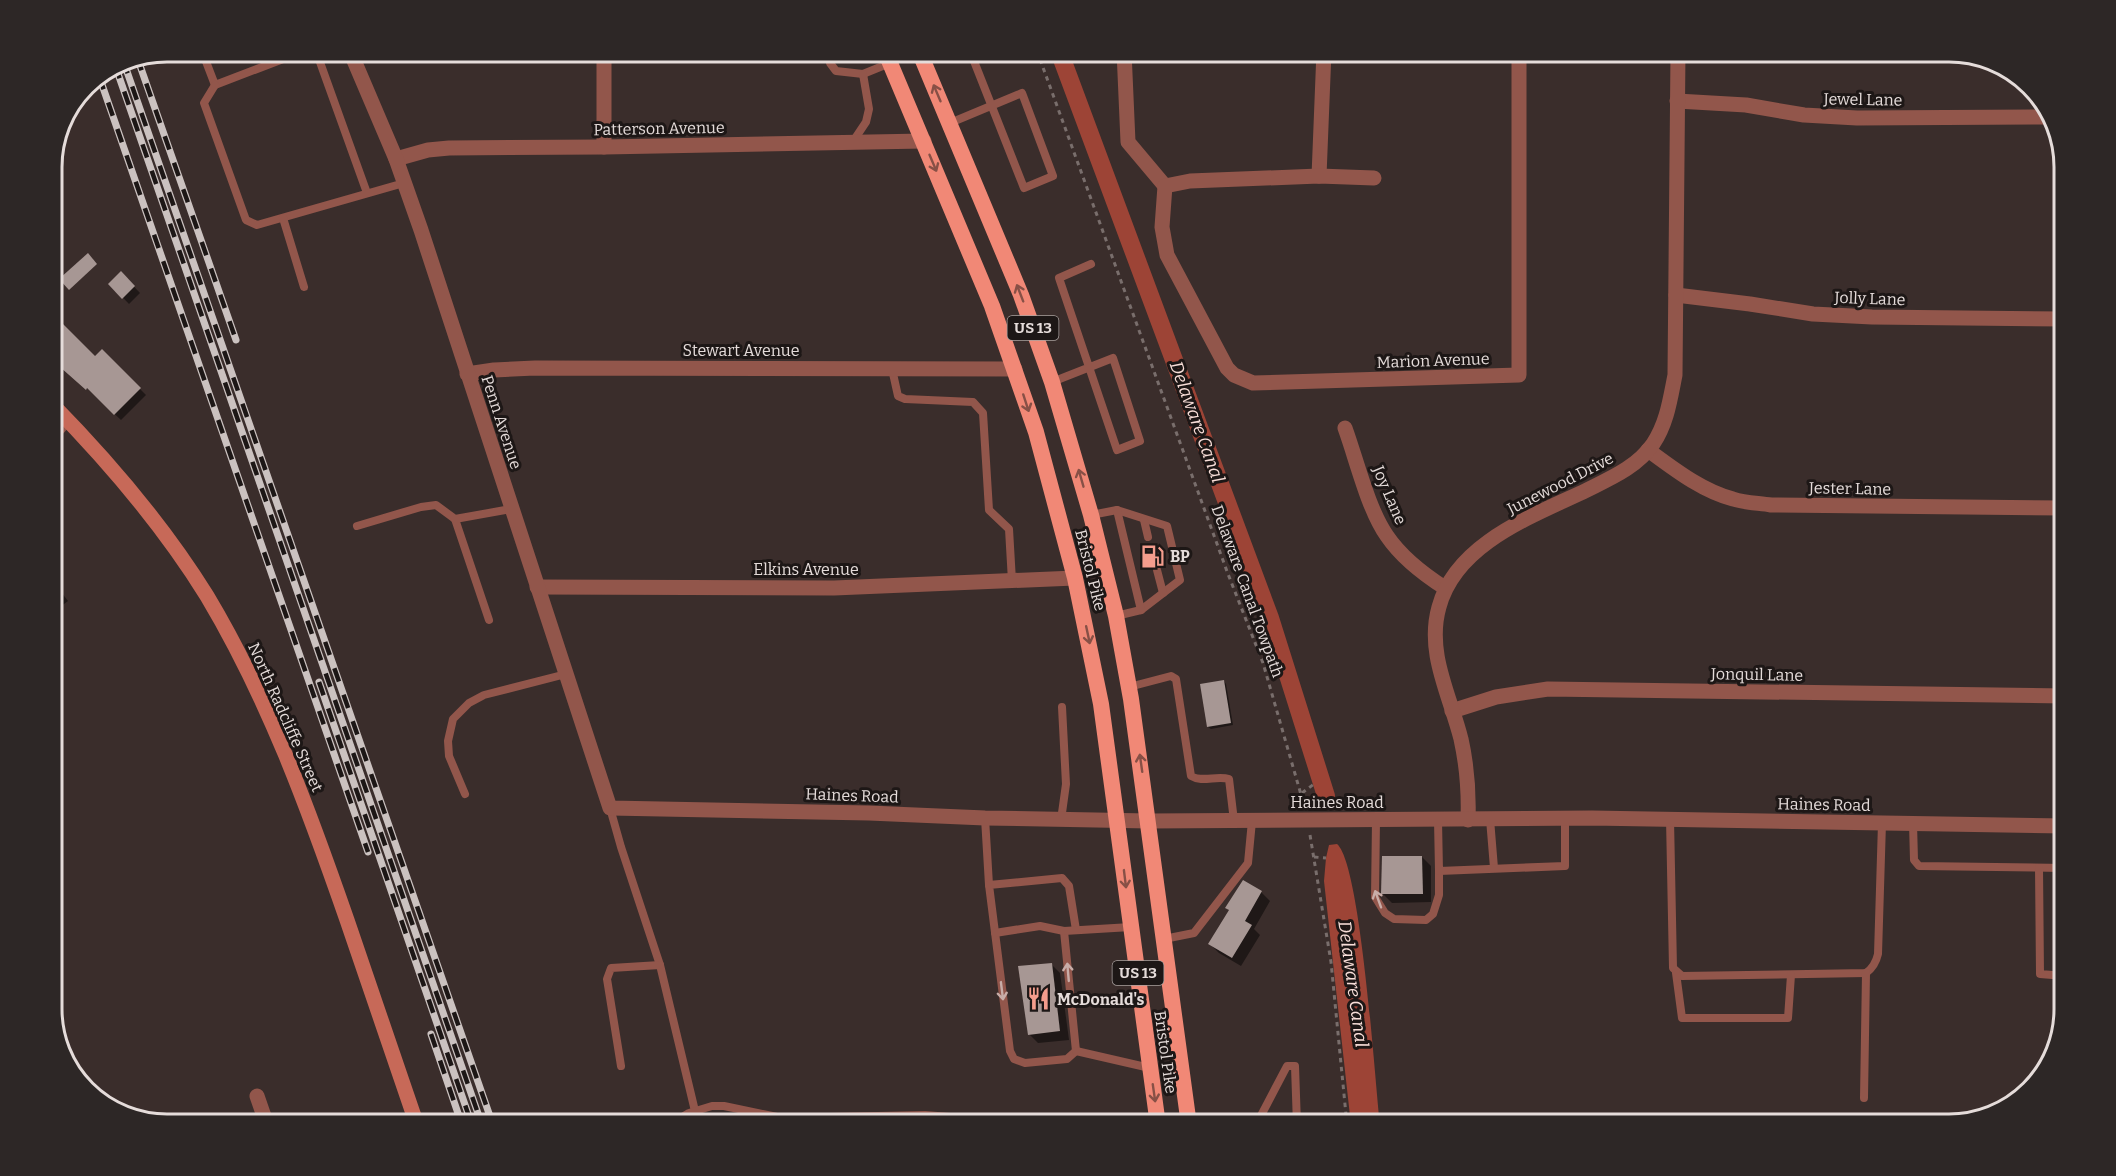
<svg xmlns="http://www.w3.org/2000/svg" width="2116" height="1176" viewBox="0 0 2116 1176" font-family="Bitter,serif">
<rect width="100%" height="100%" fill="#3a2d2b"/>
<path fill="#9d4436" d="M1337 844C1361 864 1375 1083 1380 1125H1351L1324 881 1326 858 1329 845Z"/>
<g fill="#0007">
<polygon points="121,273 140,293 129,304 110,284"/>
<polygon points="102,351 146,395 121,420 70,372 95,358"/>
<polygon points="51,579 68,601 51,614"/>
<polygon points="1224,681 1226,684 1233,725 1211,729 1208,727"/>
<polygon points="1422,857 1431,866 1431,902 1392,903 1383,894"/>
<polygon points="1244,882 1261,892 1270,901 1254,929 1260,935 1241,966 1219,953 1210,944 1230,911 1227,908"/>
<polygon points="1051,964 1060,973 1069,1040 1038,1043 1029,1034"/>
<polygon points="208,1115 216,1125 186,1125"/>
<polygon points="357,1118 363,1125 337,1125"/>
</g>
<g fill="none" stroke-linecap="round" stroke-linejoin="round">
<polyline stroke="#9d4436" stroke-width="18" points="1059,51 1270,618 1326,796"/>
</g>
<g fill="#a79794">
<polygon points="88,253 97,264 69,290 59,279"/>
<polygon points="121,271 135,286 122,299 108,284"/>
<polygon points="51,312 95,356 102,349 141,388 114,415 87,388 86,390 51,359"/>
<polygon points="1224,680 1231,723 1207,727 1200,684"/>
<polygon points="1382,856 1422,856 1423,894 1381,894"/>
<polygon points="1243,880 1262,891 1245,921 1252,925 1232,958 1208,944 1229,910 1225,908"/>
<polygon points="1052,963 1060,1031 1028,1035 1018,966"/>
</g>
<g fill="none" stroke-linecap="round" stroke-linejoin="round">
<g stroke="#796e6c" stroke-width="3" stroke-dasharray="4.5 4.5" stroke-linecap="butt">
<polyline points="1037,51 1228,574 1263,663 1304,805"/>
<polyline points="1302,793 1314,784"/>
<polyline points="1310,835 1331,962 1347,1125"/>
<polyline points="1314,857 1326,858"/>
</g>
<g stroke="#92564b" stroke-width="8">
<polyline points="202,51 215,85 304,51"/>
<polyline points="316,51 367,193"/>
<polyline points="829,51 830,63 836,71 863,74 890,63"/>
<polyline points="215,85 204,103 246,220 257,225 404,183"/>
<polyline points="950,123 1022,93 1053,176 1024,188 970,51"/>
<polyline points="852,143 866,122 869,109 863,74"/>
<polyline points="283,218 304,287"/>
<polyline points="892,369 898,396 905,399 973,402 983,413 989,510 1009,529 1012,581"/>
<polyline points="1052,382 1113,358 1140,441 1117,450 1059,278 1091,264"/>
<polyline points="51,441 69,421"/>
<polyline points="1117,510 1167,526 1180,580 1141,610"/>
<polyline points="1091,515 1117,510 1141,610 1116,616"/>
<polyline points="455,519 489,620"/>
<polyline points="1144,520 1148,537"/>
<polyline points="357,526 421,507 436,505 455,519 511,509"/>
<polyline points="1157,570 1163,593"/>
<path d="M1129 687 1171 676 1176 679 1191 776C1202 783 1217 775 1229 779L1234 821"/>
<polyline points="465,794 449,756 448,741 453,719 469,703 484,695 566,674"/>
<polyline points="610,808 621,847 660,965 695,1111"/>
<polyline points="985,818 989,885"/>
<polyline points="1490,819 1494,868"/>
<path d="M1670 819 1673 968 1682 976 1866 973C1873 968 1876 963 1878 954L1882 823"/>
<polyline points="1061,820 1066,784 1062,707"/>
<polyline points="1376,820 1375,897 1385,913 1394,919 1426,920 1433,914 1439,895 1439,871"/>
<polyline points="1438,820 1439,871 1565,866 1565,818"/>
<polyline points="1913,823 1914,860 1919,866 2065,868"/>
<polyline points="2039,868 2040,974 2065,976"/>
<polyline points="1076,930 1069,886 1062,878 989,885 1010,1051 1014,1059 1025,1063 1067,1059 1076,1051"/>
<polyline points="1064,931 1076,1051"/>
<polyline points="995,933 1040,926 1064,931 1131,927"/>
<polyline points="1164,939 1194,933 1248,863 1252,821"/>
<polyline points="1676,973 1682,1018 1788,1018 1791,975"/>
<polyline points="1076,1051 1150,1068"/>
<polyline points="621,1066 607,979 611,968 660,965"/>
<polyline points="1864,1098 1866,973"/>
<polyline points="669,1125 689,1113 712,1106 724,1106 782,1118 925,1115 988,1120 1158,1124"/>
<polyline points="1256,1125 1287,1066 1295,1066 1297,1125"/>
</g>
<g stroke="#92564b" stroke-width="15">
<polyline points="604,51 604,147"/>
<polyline points="1124,51 1128,142 1165,186"/>
<polyline points="1677,101 1746,105 1804,115 1857,118 2050,117"/>
<polyline points="396,159 428,150 449,148 604,147 924,141"/>
<polyline points="1319,176 1324,51"/>
<polyline points="1374,178 1319,176 1190,181 1165,186 1162,227 1167,255 1227,368 1234,375 1253,383 1519,375 1519,51"/>
<polyline points="1676,295 1750,304 1813,314 1872,317 2065,319"/>
<polyline points="467,374 494,370 535,368 1015,369"/>
<path d="M1345 428C1357 461 1368 509 1387 536 1402 558 1423 574 1445 588"/>
<path d="M1648 450C1674 469 1702 491 1733 499 1745 503 1759 503 1771 505L2065 508"/>
<polyline points="537,587 834,588 1075,578"/>
<polyline points="1452,711 1496,697 1548,689 2065,696"/>
<path d="M1468 820C1469 792 1467 766 1461 739 1450 695 1426 653 1439 607 1456 543 1533 516 1587 490 1611 478 1637 467 1653 444 1667 423 1670 400 1675 375L1678 51"/>
<polyline points="257,1096 267,1125"/>
</g>
<polyline stroke="#92564b" stroke-width="15" points="350,51 396,159 421,230 610,808 869,813 985,818 1149,821 1592,818 2065,826"/>
<path stroke="#c76958" stroke-width="15" d="M51 403C109 462 163 525 207 596 268 698 308 808 347 920 370 988 394 1057 417 1125"/>
<g stroke="#f18876" stroke-width="16">
<polyline points="885,51 992,306 1036,432 1075,578 1101,704 1158,1125"/>
<polyline points="919,51 1021,295 1052,382 1091,515 1116,616 1131,699 1189,1125"/>
</g>
<defs>
<g id="rail">
<polyline points="137,57 236,340"/>
<polyline points="123,60 493,1125"/>
<polyline points="115,65 482,1125"/>
<polyline points="99,76 368,852"/>
<polyline points="319,682 472,1125"/>
<polyline points="431,1034 462,1125"/>
</g>
</defs>
<use href="#rail" stroke="#cbc2c0" stroke-width="7"/>
<use href="#rail" stroke="#1d1716" stroke-width="4.5" stroke-dasharray="14" stroke-linecap="butt"/>
</g>
<defs><path id="oneway-shaft" d="M-6 0H5M1.5-3L5.5 0L1.5 3" fill="none" stroke-width="1.6" stroke-linecap="round" stroke-linejoin="round" transform="scale(1.5)"/></defs>
<g stroke="#875046">
<use href="#oneway-shaft" transform="translate(937 93) rotate(-113)"/>
<use href="#oneway-shaft" transform="translate(933 163) rotate(67)"/>
<use href="#oneway-shaft" transform="translate(1020 293) rotate(-111)"/>
<use href="#oneway-shaft" transform="translate(1026 403) rotate(72)"/>
<use href="#oneway-shaft" transform="translate(1081 478) rotate(-106)"/>
<use href="#oneway-shaft" transform="translate(1088 635) rotate(78)"/>
<use href="#oneway-shaft" transform="translate(1141 763) rotate(-98)"/>
<use href="#oneway-shaft" transform="translate(1125 879) rotate(83)"/>
<use href="#oneway-shaft" transform="translate(1154 1093) rotate(82)"/>
</g>
<g stroke="#c8ada8">
<use href="#oneway-shaft" transform="translate(1378 899) rotate(-110)"/>
<use href="#oneway-shaft" transform="translate(1068 972) rotate(-95)"/>
<use href="#oneway-shaft" transform="translate(1002 991) rotate(83)"/>
</g>
<defs>
<symbol id="fuel-bare" viewBox="-9 -9 18 18"><path d="M-5.5-6h7V0h2V4h1.3V-2.5L3-4.5l.8-.8L6-3V5H2.5V1h-1V6h-7ZM-4.2-4.7v3.2H.2V-4.7Z" fill="#f49d8d" stroke="#1d1716" stroke-width="2.5" paint-order="stroke"/></symbol>
<symbol id="restaurant-bare" viewBox="-9 -9 18 18"><path d="M-5-6h1v4h1v-4h1v4h1v-4h1v5L-1.5 .5V6h-2V.5L-5-1ZM5-6V6H3V1.5H1.5Q1.5-4 5-6Z" fill="#f49d8d" stroke="#1d1716" stroke-width="2.5" paint-order="stroke"/></symbol>
</defs>
<g fill-rule="evenodd">
<use href="#fuel-bare" x="1136" y="540" width="33" height="33"/>
<use href="#restaurant-bare" x="1022" y="982" width="33" height="33"/>
</g>
<g text-anchor="middle" stroke-width="6" stroke-linejoin="round" paint-order="stroke">
<g fill="#1d1716" stroke="#a9a19f" stroke-width="1.5">
<rect x="1007.5" y="316" width="51" height="24" rx="4.5"/>
<rect x="1112.5" y="961" width="51" height="24" rx="4.5"/>
</g>
<g font-size="15" font-weight="bold" fill="#e5dcda">
<text x="1033" y="333">US 13</text>
<text x="1138" y="978">US 13</text>
</g>
<g font-size="16" fill="#e5dcda" stroke="#1d1716">
<text transform="translate(1863 99) rotate(1)" y="6">Jewel Lane</text>
<text transform="translate(659 128) rotate(-1)" y="6">Patterson Avenue</text>
<text transform="translate(1870 298) rotate(2)" y="6">Jolly Lane</text>
<text x="741" y="356">Stewart Avenue</text>
<text transform="translate(1433 360) rotate(-2)" y="6">Marion Avenue</text>
<text transform="translate(502 422) rotate(72)" y="6">Penn Avenue</text>
<text transform="translate(1560 483) rotate(-27)" y="6">Junewood Drive</text>
<text transform="translate(1850 488) rotate(1)" y="6">Jester Lane</text>
<text transform="translate(1390 495) rotate(67)" y="6">Joy Lane</text>
<text x="806" y="575">Elkins Avenue</text>
<text transform="translate(1091 570) rotate(76)" y="6">Bristol Pike</text>
<text transform="translate(1248 591) rotate(70)" y="6">Delaware Canal Towpath</text>
<text transform="translate(1757 674) rotate(1)" y="6">Jonquil Lane</text>
<text transform="translate(286 717) rotate(66)" y="6">North Radcliffe Street</text>
<text transform="translate(852 795) rotate(2)" y="6">Haines Road</text>
<text x="1337" y="808">Haines Road</text>
<text transform="translate(1824 804) rotate(1)" y="6">Haines Road</text>
<text transform="translate(1166 1052) rotate(82)" y="6">Bristol Pike</text>
</g>
<g font-size="16" font-weight="bold" fill="#e5dcda" stroke="#1d1716" text-anchor="start">
<text x="1170" y="562">BP</text>
<text x="1057" y="1005">McDonald's</text>
</g>
<g font-size="18" font-style="italic" fill="#f8ded8" stroke="#1d1716">
<text transform="translate(1197 422) rotate(70)" y="6">Delaware Canal</text>
<text transform="translate(1353 984) rotate(82)" y="6">Delaware Canal</text>
</g>
</g>
<path d="M0 0H2116V1176H0ZM167 62H1949A105 105 0 0 1 2054 167V1009A105 105 0 0 1 1949 1114H167A105 105 0 0 1 62 1009V167A105 105 0 0 1 167 62Z" fill="#2d2726" fill-rule="evenodd"/>
<path fill="none" stroke="#e5dcda" stroke-width="3" d="M167 62H1949A105 105 0 0 1 2054 167V1009A105 105 0 0 1 1949 1114H167A105 105 0 0 1 62 1009V167A105 105 0 0 1 167 62Z"/>
</svg>
